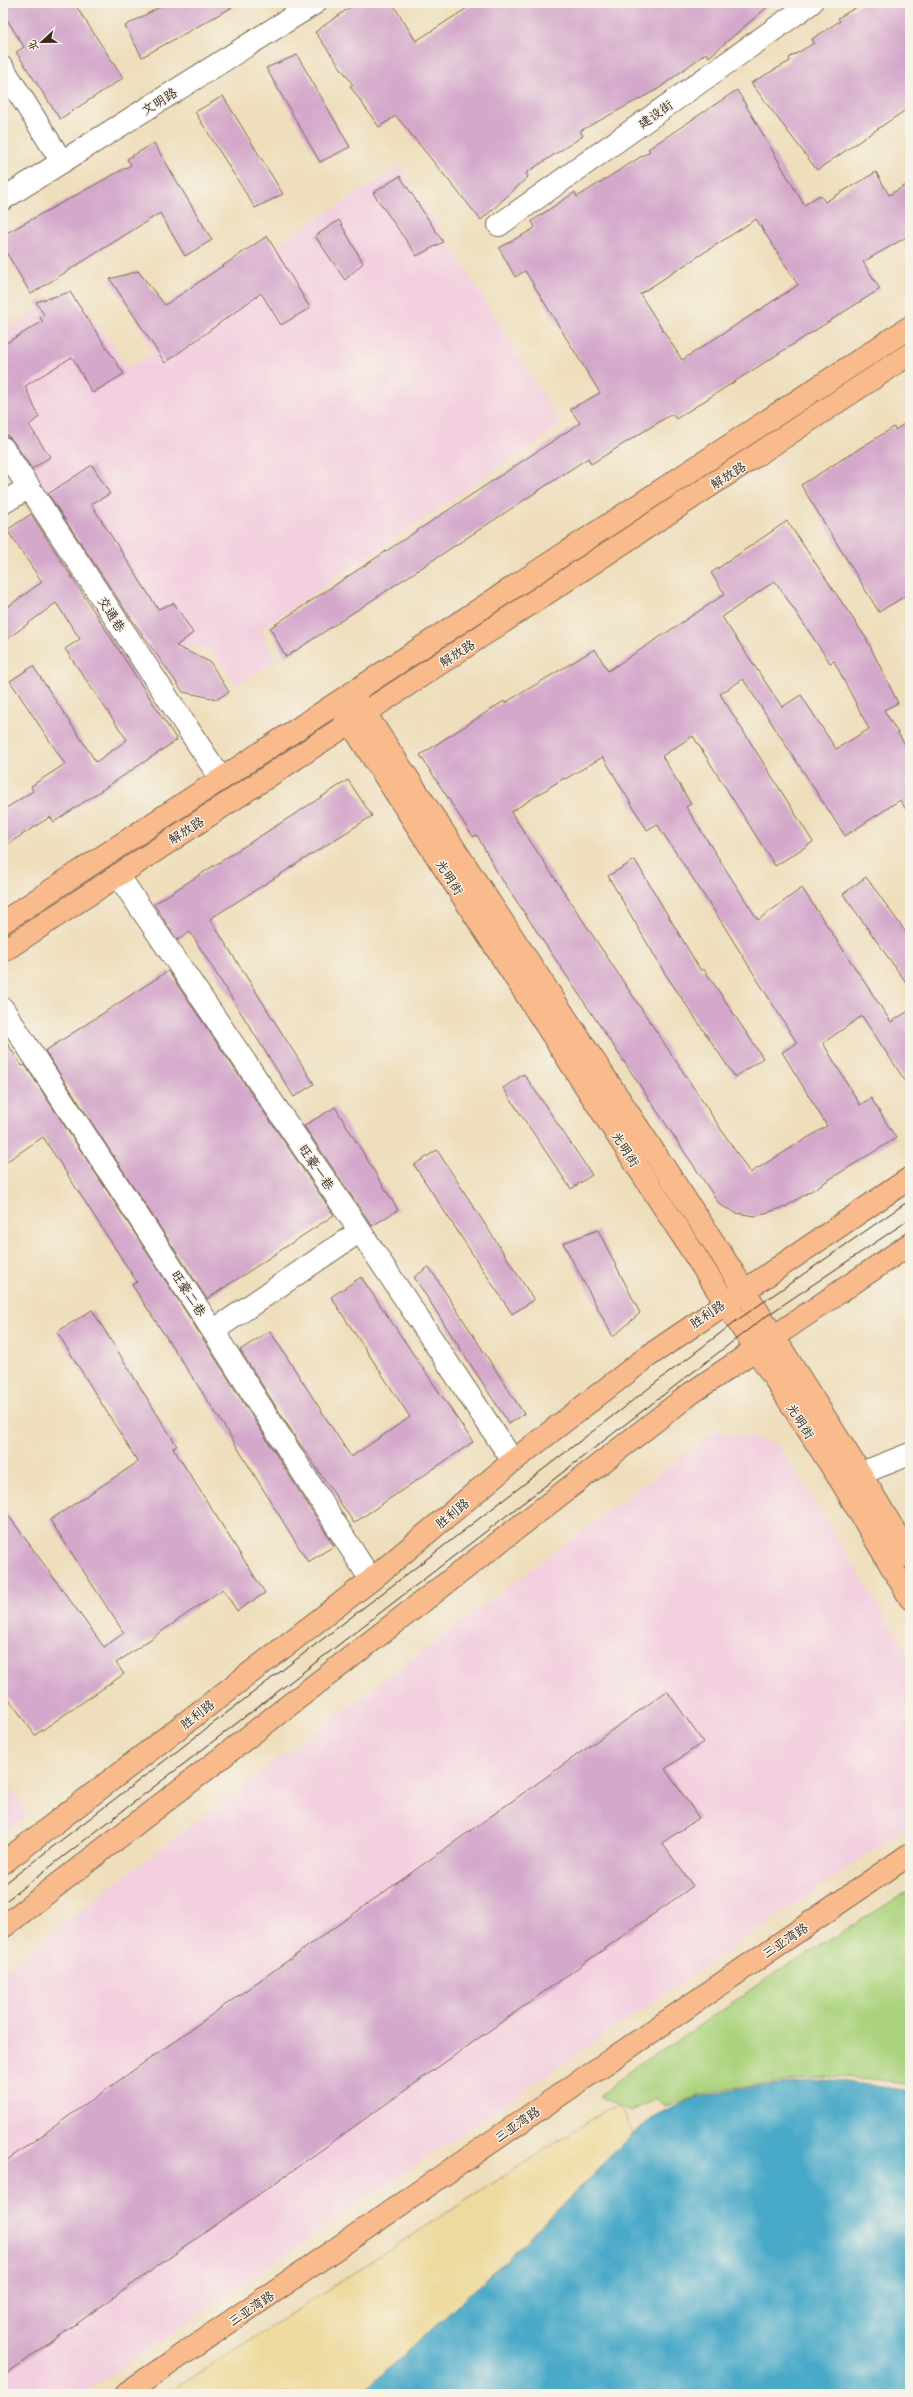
<svg xmlns="http://www.w3.org/2000/svg" width="913" height="2397" viewBox="0 0 913 2397" font-family="'Comic Neue','LXGW WenKai TC',sans-serif">
<rect width="100%" height="100%" fill="#f7f3e8"/>
<filter id="ink" filterUnits="userSpaceOnUse"><feTurbulence type="fractalNoise" baseFrequency=".025" numOctaves="2"/><feDisplacementMap in="SourceGraphic" scale="8" xChannelSelector="R" yChannelSelector="G"/><feConvolveMatrix kernelMatrix="1 2 1 2 8 2 1 2 1" color-interpolation-filters="sRGB"/></filter>
<filter id="wash" filterUnits="userSpaceOnUse"><feTurbulence type="fractalNoise" baseFrequency=".012" numOctaves="4" result="noise"/><feDisplacementMap in="SourceGraphic" scale="16" xChannelSelector="R" yChannelSelector="G"/><feGaussianBlur stdDeviation="0.9" result="paint"/><feColorMatrix in="noise" values="0 0 0 0 0 0 0 0 0 0 0 0 0 0 0 0 0 1.4 0 .05"/><feComposite in="paint" operator="in"/></filter>
<g filter="url(#wash)">
<rect width="100%" height="100%" fill="#eedebc"/>
<g fill="#f3cfdf">
<polygon points="401,166 562,425 260,629 276,660 236,686 212,649 194,646 160,667 3,432 3,333 72,285 128,368 152,353 141,331"/>
<polygon points="717,1430 779,1445 910,1656 910,1825 83,2394 3,2394 3,1971 212,1809"/>
<polygon points="3,1776 29,1816 3,1833"/>
</g>
<polygon fill="#abd37d" stroke="#737e4e" points="910,1890 910,2085 872,2079 824,2076 715,2091 665,2106 657,2098 630,2112 599,2096 637,2065 674,2043 763,1981"/>
<path fill="#eeda9e" stroke="#94825e" d="M618 2107 624 2112 632 2134C545 2224 455 2310 361 2394H167L606 2110Z"/>
<path fill="#49a9c8" stroke="#426a73" d="M825 2079 910 2091V2394H361C430 2332 498 2269 564 2204 597 2172 626 2133 666 2110 702 2089 781 2085 825 2079Z"/>
<g id="blocks">
<g fill="#d4a8cb" fill-rule="evenodd">
<polygon points="3,3 74,3 123,78 60,119 16,52 24,47 3,13"/>
<polygon points="167,3 240,3 142,57 125,26"/>
<polygon points="356,3 392,3 416,41 475,3 772,3 709,57 706,53 658,89 580,131 583,136 526,173 528,177 481,220 396,116 379,127 350,86 353,85 315,32"/>
<polygon points="864,3 910,3 910,107 817,170 751,83 790,61 789,58 814,43 812,39 840,21 838,18"/>
<polygon points="297,55 350,147 320,162 266,68"/>
<path d="M737 90 804 205 820 195 825 202 876 172 889 195 910 183V235L863 262 880 289 676 419 672 414 591 464 588 458 286 657 270 628 580 423 570 409 600 393 525 271 515 277 499 248 535 228 532 221 575 192 577 197 650 151 648 149ZM756 219 798 285 682 360 640 294Z"/>
<polygon points="223,96 283,194 255,208 195,112"/>
<polygon points="154,143 212,240 185,256 160,213 31,294 3,247 3,235 131,165 127,159"/>
<polygon points="400,176 443,242 417,256 373,193"/>
<polygon points="339,220 363,263 345,280 315,236"/>
<polygon points="267,236 310,308 281,325 261,293 165,363 110,279 138,271 165,305"/>
<polygon points="70,292 124,374 92,393 72,357 25,386 39,417 29,425 50,457 32,469 13,441 3,431 3,345 43,321 40,318 44,315 36,302"/>
<polygon points="910,420 910,593 879,612 801,485 894,427 895,430"/>
<polygon points="92,465 110,494 91,504 158,609 174,603 193,633 176,646 210,662 229,692 217,699 183,692 128,614 48,494"/>
<polygon points="31,514 177,740 54,822 50,817 3,847 3,810 33,791 31,786 65,764 10,681 33,666 96,762 127,740 65,649 80,639 56,603 3,642 3,610 42,582 7,530"/>
<path d="M787 521 866 638 898 703 884 710 910 753V816L900 800 845 836 743 679 720 694 813 842 775 866 693 736 662 756 691 804 686 807 758 920 802 888 891 1022 910 1010V1088L862 1016 823 1043 860 1105 871 1098 896 1138 785 1207 755 1216 736 1213 720 1205 497 872 477 835 473 837 420 755 504 701 505 703 595 649 608 671 725 594 711 573ZM775 581 830 663 834 661 869 729 836 749 801 695 782 707 722 617ZM603 757 647 830 657 824 722 923 797 1043 782 1052 827 1126 750 1173 511 812 564 778 565 779Z"/>
<polygon points="348,780 372,816 210,919 314,1084 294,1097 190,932 177,940 154,904"/>
<polygon points="635,860 701,971 704,969 763,1058 735,1077 664,972 608,876"/>
<polygon points="866,877 910,938 910,988 843,894"/>
<polygon points="168,971 334,1215 207,1299 45,1051"/>
<polygon points="3,1037 22,1066 25,1065 186,1312 334,1546 308,1562 221,1421 132,1285 137,1282 43,1137 3,1164"/>
<polygon points="524,1074 592,1175 571,1189 503,1088"/>
<polygon points="335,1107 398,1210 372,1226 304,1126"/>
<polygon points="437,1150 534,1300 512,1314 414,1165"/>
<polygon points="598,1230 640,1313 613,1337 563,1243"/>
<polygon points="429,1267 524,1414 509,1424 414,1277"/>
<polygon points="361,1277 473,1442 354,1523 296,1438 240,1350 270,1331 351,1457 410,1417 331,1297"/>
<polygon points="92,1310 177,1446 173,1448 265,1593 237,1611 223,1589 116,1663 124,1674 35,1735 3,1691 3,1508 104,1647 124,1633 50,1520 138,1462 57,1332"/>
<polygon points="667,1691 703,1742 665,1769 699,1818 662,1843 693,1886 3,2376 3,2163"/>
</g>
</g>
</g>
<g filter="url(#ink)">
<use href="#blocks" fill-opacity="0" stroke="#7a6955" stroke-width="1"/>
<g fill="none" stroke-linecap="round" stroke-linejoin="round">
<defs>
<g id="minor">
<polyline points="3,68 62,162"/>
<polyline points="3,199 315,3"/>
<polyline points="499,225 811,3"/>
<polyline points="3,448 221,779"/>
<polyline points="3,503 29,487"/>
<polyline points="118,875 360,1231 513,1461"/>
<polyline points="3,1009 213,1331 371,1580"/>
<polyline points="213,1331 360,1231"/>
<polyline points="844,1480 910,1454"/>
</g>
<g id="major">
<polyline points="357,701 720,1252 860,1473 910,1557"/>
<polyline points="342,710 841,1481 910,1598"/>
<polyline points="3,922 910,327"/>
<polyline points="3,951 910,354"/>
<polyline points="3,1863 371,1580 513,1461 647,1357 910,1178"/>
<polyline points="3,1927 690,1394 910,1244"/>
<polyline points="125,2394 910,1854"/>
</g>
</defs>
<use href="#minor" stroke="#7a6955" stroke-width="24"/>
<use href="#major" stroke="#7a6955" stroke-width="24"/>
<use href="#minor" stroke="#fff" stroke-width="22"/>
<use href="#major" stroke="#fabb8c" stroke-width="22"/>
<g stroke="#3b2a1e" stroke-width="1">
<polyline points="3,1885 736,1321 910,1200"/>
<polyline points="3,1903 762,1319 910,1219"/>
</g>
</g>
</g>
<g text-anchor="middle" stroke-width="3" stroke-linejoin="round" paint-order="stroke">
<g font-size="13" fill="#3b2a1e" stroke="#f7f3e8">
<text transform="translate(159 101) rotate(-32)" y="5">文明路</text>
<text transform="translate(655 114) rotate(-35)" y="5">建设街</text>
<text transform="translate(728 475) rotate(-33)" y="5">解放路</text>
<text transform="translate(112 614) rotate(57)" y="5">交通巷</text>
<text transform="translate(457 653) rotate(-33)" y="5">解放路</text>
<text transform="translate(186 830) rotate(-33)" y="5">解放路</text>
<text transform="translate(450 877) rotate(57)" y="5">光明街</text>
<text transform="translate(626 1149) rotate(57)" y="5">光明街</text>
<text transform="translate(317 1167) rotate(56)" y="5">旺豪一巷</text>
<text transform="translate(189 1293) rotate(57)" y="5">旺豪二巷</text>
<text transform="translate(707 1314) rotate(-34)" y="5">胜利路</text>
<text transform="translate(801 1421) rotate(57)" y="5">光明街</text>
<text transform="translate(452 1513) rotate(-40)" y="5">胜利路</text>
<text transform="translate(197 1714) rotate(-38)" y="5">胜利路</text>
<text transform="translate(785 1940) rotate(-34)" y="5">三亚湾路</text>
<text transform="translate(517 2124) rotate(-35)" y="5">三亚湾路</text>
<text transform="translate(251 2308) rotate(-34)" y="5">三亚湾路</text>
</g>
</g>
<rect width="913" height="2397" fill="none" stroke="#f7f3e8" stroke-width="16"/>
<g transform="translate(42 42) rotate(248)" stroke="#f7f3e8" stroke-width="3" paint-order="stroke">
<path d="M0-3L7 15L0 10L-7 15Z" fill="#3b2a1e"/>
<text y="-6" font-size="11" font-weight="bold" text-anchor="middle" fill="#3b2a1e">北</text>
</g>
</svg>
